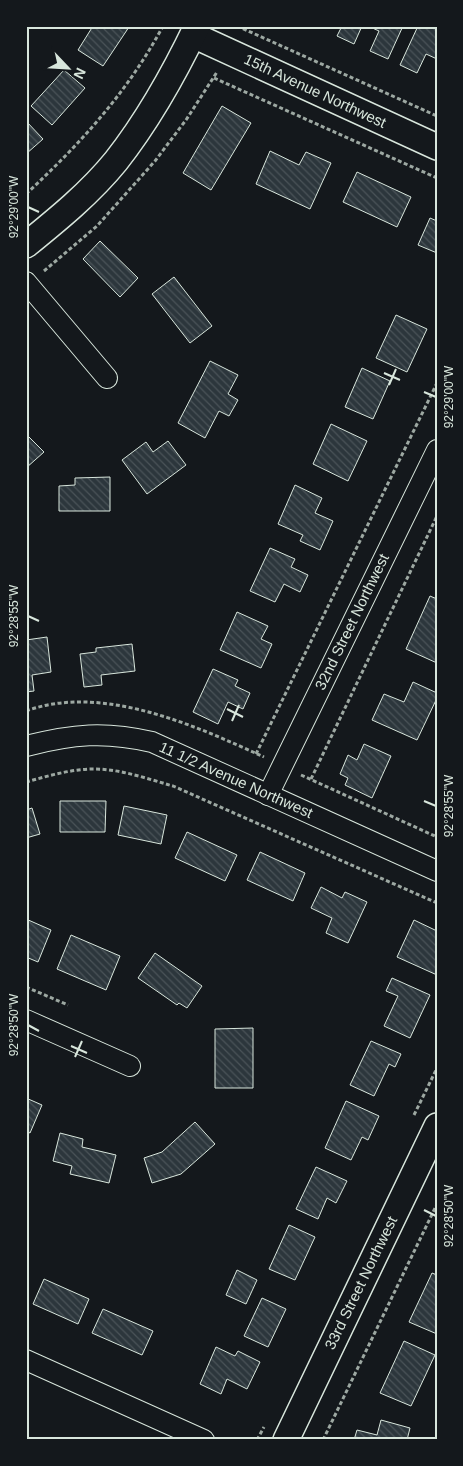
<svg xmlns="http://www.w3.org/2000/svg" width="463" height="1466" viewBox="0 0 463 1466" font-family="Arial,sans-serif">
<defs>
<pattern id="building-back-hatch" width="6" height="6" patternUnits="userSpaceOnUse" patternTransform="scale(1.25)"><rect width="6" height="6" fill="#2c363c"/><path d="M-1 5l2 2M0 0l6 6M5-1l2 2" fill="none" stroke="#4a5358"/></pattern>
</defs>
<rect width="100%" height="100%" fill="#14181c"/>
<g fill="url(#building-back-hatch)" stroke="#d8e6dc">
<polygon points="93,26 129,27 103,66 78,50"/>
<polygon points="342,26 362,26 354,44 337,36"/>
<polygon points="368,26 403,26 388,59 370,51 379,31"/>
<polygon points="418,26 437,26 437,59 426,54 417,73 400,65"/>
<polygon points="64,70 85,88 52,125 31,106"/>
<polygon points="222,106 251,123 211,190 183,173"/>
<polygon points="26,121 43,139 26,154"/>
<polygon points="270,151 299,165 306,152 331,163 310,209 256,184"/>
<polygon points="357,172 411,197 397,227 343,202"/>
<polygon points="430,218 437,221 437,253 418,245"/>
<polygon points="100,241 138,278 120,297 83,259"/>
<polygon points="174,277 212,326 190,343 152,294"/>
<polygon points="396,315 427,329 407,372 376,358"/>
<polygon points="210,361 238,375 228,394 238,400 229,416 219,411 205,438 178,423"/>
<polygon points="362,368 390,381 373,419 345,407"/>
<polygon points="331,424 367,441 348,481 313,464"/>
<polygon points="26,434 44,452 26,468"/>
<polygon points="168,441 186,465 147,494 122,460 146,442 153,452"/>
<polygon points="110,477 110,511 59,511 59,486 75,485 75,478"/>
<polygon points="295,485 322,498 315,513 333,521 320,550 300,541 303,535 278,524"/>
<polygon points="270,548 295,559 291,567 308,575 300,592 284,584 275,602 250,591"/>
<polygon points="430,596 437,599 437,663 406,649"/>
<polygon points="237,612 268,626 261,639 272,644 261,668 220,650"/>
<polygon points="47,637 51,672 32,675 34,691 26,692 26,640"/>
<polygon points="132,644 135,671 101,675 102,685 84,687 80,654 96,652 96,648"/>
<polygon points="213,669 238,680 235,686 250,693 243,709 228,702 218,724 193,712"/>
<polygon points="413,682 437,693 437,698 417,740 372,720 384,694 404,702"/>
<polygon points="364,744 391,756 372,798 345,785 348,778 340,774 348,755 357,760"/>
<polygon points="60,801 106,801 105,832 60,832"/>
<polygon points="124,806 167,815 161,844 118,835"/>
<polygon points="32,808 40,834 26,838 26,810"/>
<polygon points="187,832 237,855 225,881 175,858"/>
<polygon points="260,852 305,873 293,901 247,880"/>
<polygon points="321,887 342,898 345,892 367,902 348,943 326,933 332,918 311,908"/>
<polygon points="26,919 51,930 38,962 26,957"/>
<polygon points="414,920 437,931 437,975 397,957"/>
<polygon points="71,935 120,956 106,990 57,969"/>
<polygon points="155,953 202,986 187,1008 179,1003 177,1005 138,978"/>
<polygon points="392,978 430,995 410,1038 384,1026 398,996 386,991"/>
<polygon points="253,1028 253,1088 215,1088 215,1029"/>
<polygon points="371,1041 401,1054 395,1067 389,1064 374,1096 350,1085"/>
<polygon points="26,1098 42,1105 30,1133 26,1131"/>
<polygon points="346,1101 379,1116 368,1140 362,1137 351,1160 325,1148"/>
<polygon points="195,1122 215,1144 181,1174 152,1183 144,1158 162,1152"/>
<polygon points="60,1133 83,1139 82,1147 116,1155 109,1183 70,1174 72,1166 53,1161"/>
<polygon points="316,1167 347,1181 336,1203 327,1198 318,1219 296,1209"/>
<polygon points="289,1225 315,1237 295,1280 269,1269"/>
<polygon points="237,1270 257,1280 246,1304 226,1295"/>
<polygon points="432,1273 437,1275 437,1334 409,1322"/>
<polygon points="44,1279 89,1299 78,1324 33,1304"/>
<polygon points="262,1298 286,1309 268,1347 244,1336"/>
<polygon points="103,1309 153,1331 142,1355 92,1333"/>
<polygon points="404,1341 435,1355 411,1406 380,1393"/>
<polygon points="216,1347 235,1356 238,1351 260,1362 247,1389 227,1379 221,1394 200,1384"/>
<polygon points="381,1420 410,1428 407,1440 354,1440 357,1430 377,1435"/>
</g>
<g fill="none" stroke-linecap="round" stroke-linejoin="round">
<defs>
<g id="minor">
<polyline points="26,282 107,378"/>
<path d="M26 746C73 734 105 731 152 742L437 871"/>
<polyline points="268,795 437,450"/>
<polyline points="26,1020 130,1066"/>
<polyline points="26,1360 204,1440"/>
</g>
<g id="tertiary">
<polyline points="193,35 437,147"/>
<path d="M26 245C58 219 90 193 116 161 149 119 174 74 197 26"/>
<polyline points="286,1440 437,1126"/>
</g>
</defs>
<use href="#minor" stroke="#d8e6dc" stroke-width="22"/>
<use href="#tertiary" stroke="#d8e6dc" stroke-width="28"/>
<g stroke="#9da8a2" stroke-width="3" stroke-dasharray="4 2.5" stroke-linecap="butt">
<polyline points="237,26 437,116"/>
<polyline points="214,78 437,178"/>
<path d="M26 194C81 143 127 93 163 26"/>
<polyline points="44,271 97,226 155,161 186,120 217,72"/>
<path d="M26 711C102 683 196 726 264 757"/>
<polyline points="256,754 437,383"/>
<polyline points="301,775 437,837"/>
<polyline points="311,779 437,516"/>
<path d="M26 782C48 776 71 769 94 769 121 769 148 779 173 786L437 903"/>
<polyline points="26,987 68,1005"/>
<polyline points="414,1115 437,1068"/>
<polyline points="257,1440 264,1427"/>
<polyline points="323,1440 437,1204"/>
</g>
<use href="#minor" stroke="#14181c" stroke-width="20"/>
<use href="#tertiary" stroke="#14181c" stroke-width="25"/>
</g>
<path fill="none" stroke="#d8e6dc" stroke-width="2" d="M28 207 39 212M384 373 400 380M389 385 396 369M424 392 436 397M28 616 39 621M227 709 243 717M232 721 239 705M424 801 436 806M28 1025 39 1031M71 1046 87 1053M75 1057 82 1041M424 1210 436 1216"/>
<g text-anchor="middle" stroke-width="4" stroke-linejoin="round" paint-order="stroke">
<g font-size="15" fill="#d8e6dc" stroke="#14181c">
<text transform="translate(315 91) rotate(25)" y="5">15th Avenue Northwest</text>
<text transform="translate(352 622) rotate(-64)" y="5">32nd Street Northwest</text>
<text transform="translate(236 780) rotate(24)" y="5">11 1/2 Avenue Northwest</text>
<text transform="translate(361 1283) rotate(-64)" y="5">33rd Street Northwest</text>
</g>
</g>
<rect width="463" height="1466" fill="none" stroke="#14181c" stroke-width="55"/>
<g transform="translate(68 68) rotate(115)" stroke="#14181c" stroke-width="4" paint-order="stroke">
<path d="M0-4L9 19L0 12L-9 19Z" fill="#d8e6dc"/>
<text y="-8" font-size="14" font-weight="bold" text-anchor="middle" fill="#d8e6dc">N</text>
</g>
<rect x="28" y="28" width="408" height="1410" fill="none" stroke="#d8e6dc" stroke-width="2"/>
<g font-size="12" text-anchor="middle" fill="#d8e6dc">
<text transform="translate(14 207) rotate(-90)" y="4">92°29'00"W</text>
<text transform="translate(449 397) rotate(-90)" y="4">92°29'00"W</text>
<text transform="translate(14 616) rotate(-90)" y="4">92°28'55"W</text>
<text transform="translate(449 806) rotate(-90)" y="4">92°28'55"W</text>
<text transform="translate(14 1025) rotate(-90)" y="4">92°28'50"W</text>
<text transform="translate(449 1216) rotate(-90)" y="4">92°28'50"W</text>
</g>
</svg>
